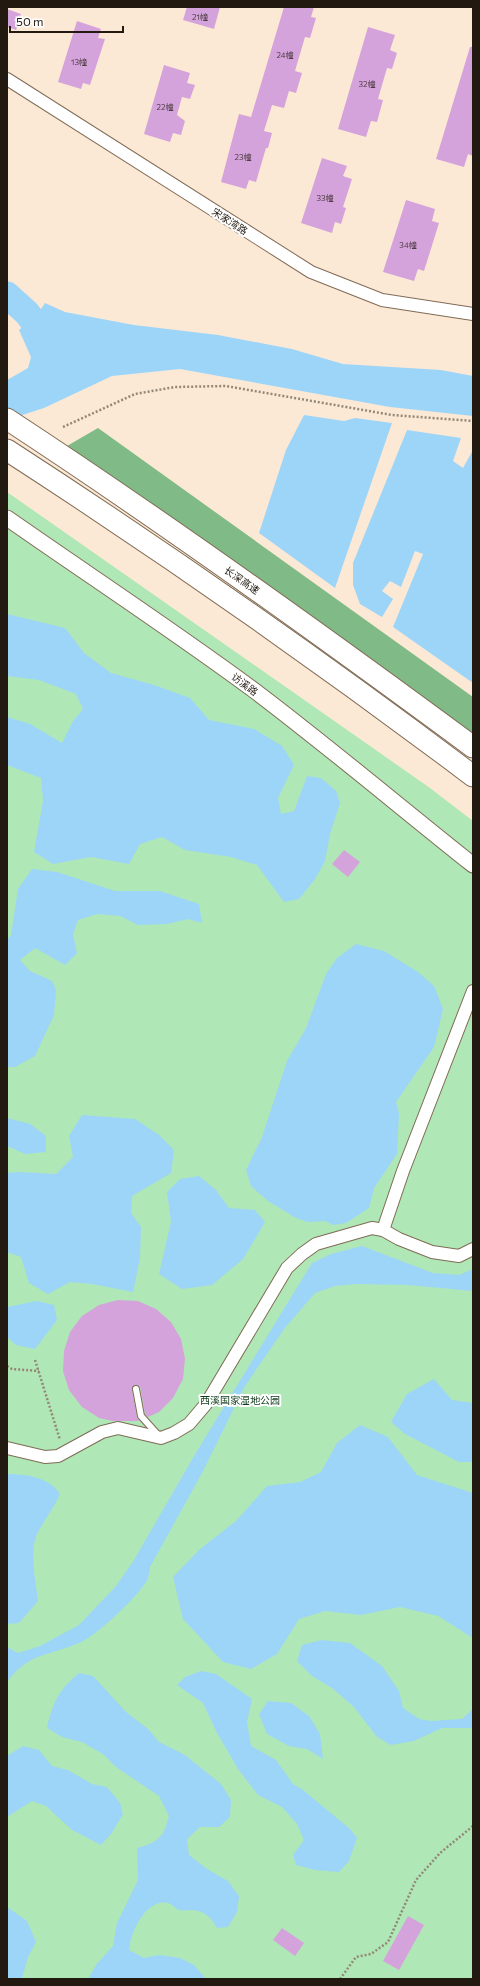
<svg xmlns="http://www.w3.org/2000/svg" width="480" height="1986" viewBox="0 0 480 1986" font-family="Commissioner,'Noto Sans SC',sans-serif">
<rect width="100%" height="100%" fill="#fce9d5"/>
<polygon fill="#afe7b6" points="7,492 430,788 473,821 473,1979 7,1979"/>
<polygon fill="#7fba87" points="98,428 473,697 473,744 67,446"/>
<g fill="#9dd5f9">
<polygon points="45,303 65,312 134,325 218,335 292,349 343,364 441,370 473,376 473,416 390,407 180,369 112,376 44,408 7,420 7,380 28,368 31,357 19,330 37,315"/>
<polygon points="304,415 344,421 355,418 392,423 335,588 259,533 286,450"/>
<polygon points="407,430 461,438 453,461 463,468 473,450 473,683 393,627 423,554 415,551 401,587 390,581 382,591 393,599 382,617 360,604 353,585 353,563"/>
<polygon points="7,614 65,628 84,653 111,673 154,685 190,698 209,720 254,729 282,746 294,765 278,798 281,814 294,811 307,776 321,778 336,791 340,803 330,834 325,861 315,879 299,899 284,902 257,865 231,857 185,850 162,837 140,844 129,864 91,857 53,864 34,852 43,801 41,778 7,765 7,717 30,724 62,743 73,721 83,709 76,694 39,680 7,676"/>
<polygon points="32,869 57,872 115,891 160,891 199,904 202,923 188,919 167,924 138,925 120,916 97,914 78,920 73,934 77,953 65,965 35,948 20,960 30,971 52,981 56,990 54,1015 35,1056 15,1067 7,1067 7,940 11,935 18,889"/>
<polygon points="356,944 384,951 418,972 434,986 443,1009 434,1047 396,1102 399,1113 397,1154 374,1188 369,1208 346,1223 333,1225 325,1221 308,1222 296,1218 268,1201 251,1186 246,1170 262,1137 287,1061 306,1028 326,974 337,958"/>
<polygon points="82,1115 135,1119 159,1135 174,1150 171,1173 132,1196 131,1213 141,1227 140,1258 133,1292 92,1284 70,1282 48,1294 29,1283 21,1257 7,1252 7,1173 20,1172 56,1174 73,1157 69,1136"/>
<polygon points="7,1118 30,1124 46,1136 46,1152 25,1154 7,1146"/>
<polygon points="199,1176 216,1190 229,1208 255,1210 265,1222 243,1259 212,1285 182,1289 159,1274 171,1222 167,1192 180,1179"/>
<path d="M362 1246 433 1273 459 1275 473 1269V1291L408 1285 356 1284 335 1286 315 1293 284 1329 245 1386 202 1473 150 1567C149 1572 149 1578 146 1582 138 1596 96 1636 81 1642 50 1656 29 1652 7 1682V1647L18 1653 40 1646 79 1625 116 1586 134 1560 194 1456 312 1263 331 1254Z"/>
<polygon points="37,1301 54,1305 57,1320 35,1349 16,1345 7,1337 7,1307"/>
<polygon points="434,1379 452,1400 473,1403 473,1462 459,1462 405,1434 391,1422 407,1394"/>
<polygon points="360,1425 388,1437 417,1475 473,1493 473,1638 438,1616 400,1607 361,1615 325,1611 299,1619 277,1654 251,1669 223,1662 183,1619 173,1577 200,1549 236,1521 267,1486 300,1482 321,1472 337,1443"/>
<path d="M7 1474C26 1474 49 1477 60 1494 54 1508 44 1520 37 1534 29 1551 36 1584 38 1601L19 1623 7 1624Z"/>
<polygon points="322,1640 350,1643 382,1666 399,1691 403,1708 419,1719 431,1721 462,1719 472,1710 473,1706 473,1727 471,1728 442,1728 414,1741 391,1745 377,1737 354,1707 332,1688 312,1676 297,1661 302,1645"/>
<polygon points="201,1671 216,1674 252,1699 247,1722 251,1746 276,1760 293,1784 303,1790 350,1829 357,1838 349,1861 339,1872 315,1870 296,1865 293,1855 304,1840 297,1824 282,1807 258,1795 238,1769 217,1733 203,1703 177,1685 185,1677"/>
<path d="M79 1673 93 1676 126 1712 148 1729 159 1742 185 1755 221 1784 231 1800 230 1817 219 1827H200L187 1839 189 1855 207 1869 228 1881 239 1896 237 1912 228 1927 217 1928C210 1916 205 1911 191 1910 187 1910 182 1911 179 1910 175 1908 172 1904 168 1903 146 1898 130 1933 129 1950L144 1958 159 1955 180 1958 194 1965 206 1979H88L96 1965 113 1946 117 1923 138 1880 137 1848C159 1842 163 1838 169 1816L159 1796 116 1767 103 1754 82 1742 62 1737 47 1728C53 1701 59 1690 79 1673Z"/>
<polygon points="268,1701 291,1703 309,1716 320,1734 323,1759 307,1749 289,1746 267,1734 259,1714"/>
<polygon points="23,1746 39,1750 52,1766 68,1770 92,1784 107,1787 120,1803 123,1814 111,1834 101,1845 72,1830 46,1806 32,1801 7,1817 7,1756"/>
<polygon points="7,1907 27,1921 36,1942 28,1957 22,1979 7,1979"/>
</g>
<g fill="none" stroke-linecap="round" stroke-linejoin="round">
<polyline stroke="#9dd5f9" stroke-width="27" points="7,295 27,313 54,349"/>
</g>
<g fill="#d5a3db">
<polygon points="187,7 220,7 214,29 183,20"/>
<polygon points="284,7 314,7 311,17 316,18 310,38 305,37 295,71 302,73 296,93 289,91 284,108 272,105 264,131 272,133 268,148 266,148 256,182 249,180 246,189 221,182 239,114 251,117"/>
<polygon points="7,9 21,14 16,30 7,27"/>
<polygon points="77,21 101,29 98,38 105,39 90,85 83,83 81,89 58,82"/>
<polygon points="368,27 395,35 390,50 397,53 392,69 387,68 378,99 383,100 377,122 371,121 366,137 338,129"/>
<polygon points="470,47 473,47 473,156 468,154 464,167 436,159"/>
<polygon points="164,65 190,73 187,83 195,85 190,99 182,97 177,115 185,121 181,135 173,133 170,142 144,134"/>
<polygon points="322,158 347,166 343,176 352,179 343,207 346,208 341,224 335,222 332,233 301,223"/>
<polygon points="406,200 435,209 432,221 439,223 424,271 418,269 414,281 383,272"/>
<polygon points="344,850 360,862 348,877 332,864"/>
<polygon points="118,1300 138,1301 156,1309 171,1322 181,1339 185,1359 183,1379 173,1398 159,1412 148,1417 145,1414 140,1386 136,1385 133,1386 132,1390 137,1417 139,1421 113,1421 99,1418 82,1407 69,1390 63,1371 64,1351 70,1332 82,1316 99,1305"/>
<polygon points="408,1916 424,1925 399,1970 383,1961"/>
<polygon points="282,1928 304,1943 295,1956 273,1940"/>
</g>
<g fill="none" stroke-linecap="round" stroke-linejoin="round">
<defs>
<polyline id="service" points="136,1389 141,1416 159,1436"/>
<g id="minor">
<polyline points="7,79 311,272 382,300 473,314"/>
<polyline points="383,1230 403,1171 473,991"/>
<polyline points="7,1448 45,1457 58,1456 102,1432 118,1428 161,1438 174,1433 189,1424 206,1404 287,1268 302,1254 316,1244 372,1228 383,1230 399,1239 432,1252 459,1256 473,1249"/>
</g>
<path id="tertiary" d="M7 518C90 576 174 631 255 691 329 747 400 807 473 865"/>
<g id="motorway">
<path d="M7 419C166 523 320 634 473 747"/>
<path d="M7 450C166 553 322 662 473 776"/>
</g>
</defs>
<use href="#service" stroke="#806c56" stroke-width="8"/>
<use href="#minor" stroke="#806c56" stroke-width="14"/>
<use href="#tertiary" stroke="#806c56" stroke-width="17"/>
<use href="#motorway" stroke="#806c56" stroke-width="23"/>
<g stroke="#948778" stroke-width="2.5" stroke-dasharray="2 2" stroke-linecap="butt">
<polyline points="63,427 135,394 175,387 226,386 392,415 473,421"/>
<polyline points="35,1360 60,1440"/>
<polyline points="7,1366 12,1369 39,1371"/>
<polyline points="340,1979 356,1957 371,1954 388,1942 416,1880 440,1853 473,1826"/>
</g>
<use href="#service" stroke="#fff" stroke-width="6"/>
<use href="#minor" stroke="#fff" stroke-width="12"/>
<use href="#tertiary" stroke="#fff" stroke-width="15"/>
<use href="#motorway" stroke="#fff" stroke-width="21"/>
</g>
<g text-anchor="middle" stroke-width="4" stroke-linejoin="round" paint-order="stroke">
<g font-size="8" fill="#4f3c44">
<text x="200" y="20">21幢</text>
<text x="285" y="58">24幢</text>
<text x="79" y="65">13幢</text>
<text x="367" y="87">32幢</text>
<text x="165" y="110">22幢</text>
<text x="243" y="160">23幢</text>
<text x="325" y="201">33幢</text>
<text x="408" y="248">34幢</text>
</g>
<g font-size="10" fill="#221a11" stroke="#fff">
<text transform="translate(230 221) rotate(33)" y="4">宋家湾路</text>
<text transform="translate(242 580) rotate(35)" y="4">长深高速</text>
<text transform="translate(245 684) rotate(37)" y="4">访溪路</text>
</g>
<g font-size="10" fill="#0e3b19" stroke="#fff">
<text x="240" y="1404">西溪国家湿地公园</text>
</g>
</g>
<rect width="480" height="1986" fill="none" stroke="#221a11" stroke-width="16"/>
<path d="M10 26v6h113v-6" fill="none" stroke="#221a11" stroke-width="2"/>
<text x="16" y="26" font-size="12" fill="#221a11" stroke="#ffffff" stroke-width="3" paint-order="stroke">50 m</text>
</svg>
